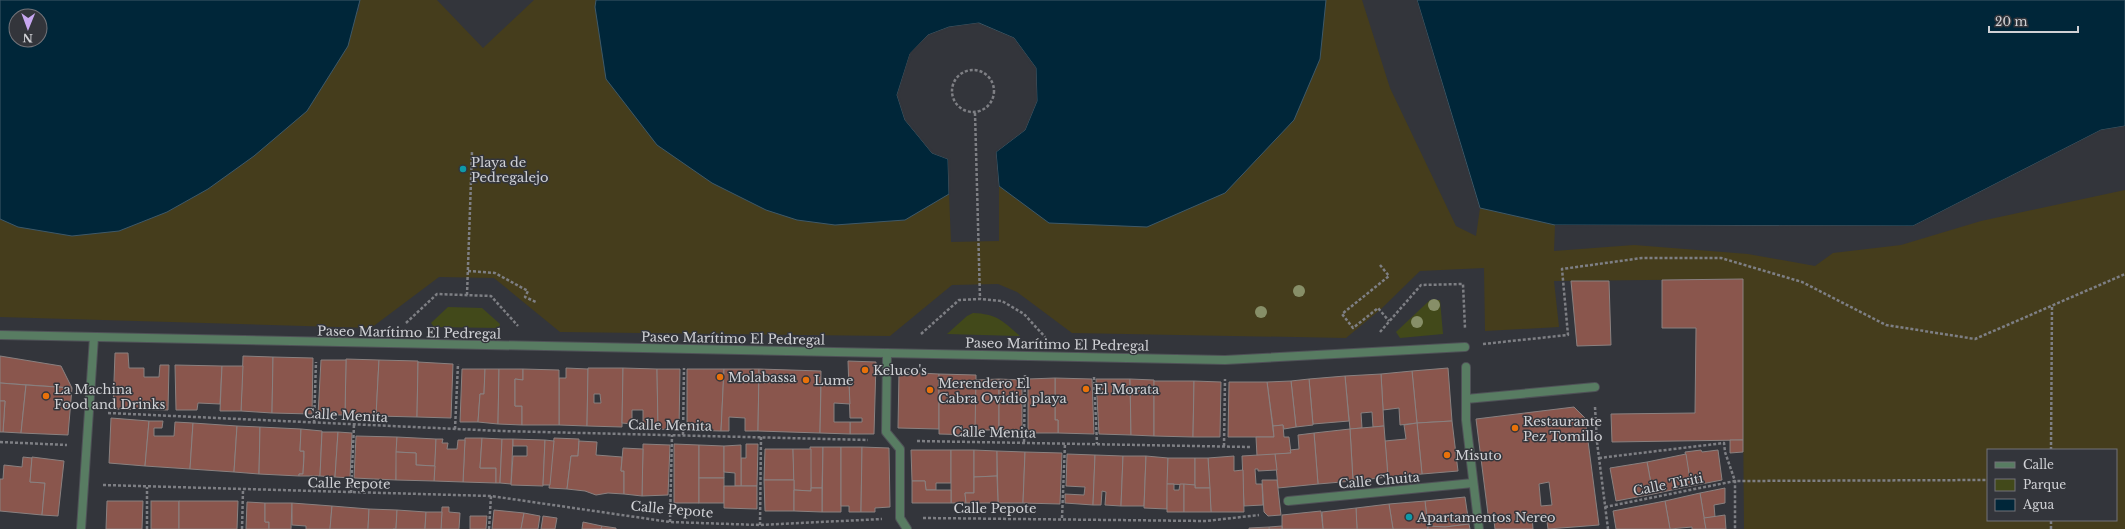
<svg xmlns="http://www.w3.org/2000/svg" width="2125" height="529" viewBox="0 0 2125 529" font-family="'Libre Baskerville',serif">
<rect width="100%" height="100%" fill="#33353b"/>
<g fill="#42491a">
<polygon points="1430,300 1440,300 1443,334 1400,338 1396,332"/>
<polygon points="448,307 482,308 500,324 499,328 434,327 431,323"/>
<path d="M973 313C997 314 1003 321 1020 336L947 334 967 316Z"/>
</g>
<path fill="#453d1c" fill-rule="evenodd" d="M360 0H437L483 48 534 0H596L595 7 797 220 835 225 905 220 949 194 951 242 999 241V186L1049 223 1324 20 1326 0H1362L1390 88 1456 226 1476 236 1480 208 1555 225 1554 251 1634 245 1748 254 1815 266 1833 253 1901 245 1981 221 2125 190V529H1744L1742 279 1554 281 1559 327 1485 331 1484 268 1420 271 1380 310 1346 338 1072 333 1017 292 998 284 952 285 890 336 560 332 494 278 439 277 371 328 0 317V219L18 227 72 236 119 231 167 212 208 189 254 156 359 10ZM1988 450H2116V520H1988Z"/>
<g fill="#002639" stroke="#3e5968" fill-rule="evenodd">
<path d="M0 0H360L348 46 307 111 254 156 208 189 167 212 119 231 72 236 18 227 0 219ZM16 16H40V40H16Z"/>
<polygon points="596,0 1326,0 1320,59 1294,120 1225,193 1147,227 1049,223 999,186 996,152 1025,130 1037,101 1036,68 1014,38 979,23 949,27 928,35 910,54 897,95 905,120 919,137 932,153 948,159 949,194 905,220 835,225 797,220 766,210 712,183 657,145 606,79 595,7"/>
<polygon points="1417,0 2125,0 2125,126 2101,130 1913,226 1555,225 1480,208"/>
</g>
<g fill="#33353b">
<polygon points="1415,0 1417,0 1480,210 1478,209"/>
<polygon points="978,23 1014,38 1036,68 1037,101 1025,130 996,152 999,189 997,187 994,152 1023,129 1035,101 1034,69 1012,40 978,25 949,29 929,37 912,55 899,95 907,119 920,136 933,151 950,158 951,194 949,196 948,159 932,153 919,137 905,120 897,95 910,53 928,35 949,27"/>
<polygon points="2125,126 2125,128 2101,132 1914,228 1555,227 1555,225 1913,226 2101,130"/>
</g>
<g fill="#8a564d" stroke="#8a8180" fill-rule="evenodd">
<polygon points="1743,279 1743,440 1612,442 1611,414 1695,413 1696,328 1662,328 1662,280"/>
<polygon points="1571,281 1609,281 1611,345 1577,346"/>
<polygon points="115,353 128,353 129,368 144,368 144,377 159,377 160,365 169,365 168,410 113,409"/>
<polygon points="0,356 61,366 72,388 0,383"/>
<polygon points="243,356 273,357 272,413 241,411"/>
<polygon points="273,357 313,358 312,414 272,413"/>
<polygon points="346,359 379,360 376,416 345,415"/>
<polygon points="321,360 346,360 345,415 318,415"/>
<polygon points="379,360 418,361 417,417 376,416"/>
<polygon points="848,361 876,362 874,434 850,434 850,422 862,422 862,418 850,418"/>
<polygon points="418,362 453,364 451,418 417,417"/>
<polygon points="175,365 222,366 220,404 198,403 197,410 176,410"/>
<polygon points="222,366 243,366 241,411 220,411"/>
<polygon points="566,368 588,369 587,426 559,425 559,378 566,378"/>
<path d="M588 368H623L622 427 587 426ZM594 394H600L601 403H594Z"/>
<polygon points="623,368 657,369 658,429 643,428 643,410 632,410 632,424 622,423"/>
<polygon points="1448,368 1452,421 1417,423 1412,371"/>
<polygon points="462,369 485,369 484,394 480,394 478,422 460,422"/>
<polygon points="485,369 499,369 498,424 478,422 480,394 484,394"/>
<polygon points="499,369 523,369 523,380 515,379 515,406 522,406 522,425 498,424"/>
<polygon points="523,369 559,370 559,425 522,425 522,406 515,406 515,379 523,380"/>
<polygon points="657,369 680,369 679,430 658,429"/>
<polygon points="687,369 724,369 721,431 687,430"/>
<polygon points="724,369 759,369 758,431 745,431 745,418 729,417 729,431 721,431"/>
<polygon points="759,369 821,371 820,433 758,431"/>
<polygon points="1412,371 1417,423 1400,425 1399,408 1383,410 1381,374"/>
<polygon points="899,372 939,374 939,429 898,428"/>
<polygon points="939,374 976,375 976,435 939,434"/>
<polygon points="1381,374 1384,426 1373,427 1372,412 1361,413 1362,428 1350,429 1345,376"/>
<polygon points="1345,376 1349,421 1313,424 1309,379"/>
<polygon points="1055,378 1092,379 1094,434 1058,433 1058,420 1055,420"/>
<polygon points="1055,378 1055,420 1058,420 1058,433 1028,433 1028,379"/>
<polygon points="999,379 999,430 975,430 976,380"/>
<polygon points="999,379 1022,380 1022,430 999,430"/>
<polygon points="1096,379 1130,379 1131,435 1099,434"/>
<polygon points="1130,379 1154,380 1154,436 1131,435"/>
<polygon points="1309,379 1313,425 1296,427 1291,381"/>
<polygon points="1154,381 1194,381 1193,437 1154,436"/>
<polygon points="1194,381 1221,382 1220,437 1193,437"/>
<polygon points="1291,381 1296,427 1284,429 1283,425 1273,426 1267,382"/>
<polygon points="1229,382 1267,382 1274,437 1228,437"/>
<polygon points="0,383 26,385 21,433 3,432 5,401 0,401"/>
<polygon points="26,385 72,388 68,435 21,433"/>
<polygon points="821,385 849,385 850,404 834,403 834,422 850,422 850,434 820,433"/>
<polygon points="0,401 5,401 3,432 0,432"/>
<path d="M1574 407 1585 418 1599 525 1548 529 1546 514 1532 516 1533 529H1495L1494 521 1489 522 1476 419ZM1549 482 1552 505 1541 506 1539 484Z"/>
<polygon points="111,418 149,421 145,466 109,463"/>
<polygon points="149,421 163,421 162,428 154,428 154,436 174,436 175,422 193,423 190,469 145,466"/>
<polygon points="1452,421 1458,471 1422,474 1417,423"/>
<polygon points="193,423 237,426 234,472 190,469"/>
<polygon points="1417,423 1422,474 1388,477 1385,441 1406,439 1404,425"/>
<polygon points="1283,425 1284,437 1289,437 1291,453 1257,456 1256,437 1274,437 1273,426"/>
<polygon points="237,426 260,427 259,474 234,472"/>
<polygon points="1384,426 1388,477 1353,481 1350,429"/>
<polygon points="260,427 301,429 300,451 304,451 303,474 299,474 299,476 259,474"/>
<polygon points="301,429 322,431 320,476 299,476 299,474 303,474 304,457 304,451 300,451"/>
<polygon points="1350,429 1353,481 1318,484 1314,433"/>
<polygon points="322,432 338,432 335,477 320,476"/>
<polygon points="338,432 352,433 350,478 335,477"/>
<polygon points="1314,433 1318,484 1278,488 1275,454 1291,453 1290,450 1299,449 1298,435"/>
<polygon points="356,436 397,437 396,480 354,478"/>
<polygon points="397,437 436,439 435,466 416,465 416,453 396,452"/>
<polygon points="465,438 482,438 480,468 496,468 496,483 463,482"/>
<polygon points="482,438 502,439 500,483 496,483 496,468 480,468"/>
<polygon points="554,438 579,439 578,456 571,456 567,489 549,488"/>
<polygon points="436,439 443,439 442,443 448,443 447,449 457,449 458,440 465,440 463,482 434,481"/>
<polygon points="502,439 513,439 511,484 500,483"/>
<polygon points="513,439 545,440 543,486 511,485 513,456 527,456 527,446 513,446"/>
<polygon points="545,440 554,441 550,485 543,485"/>
<polygon points="1730,440 1743,440 1743,452 1730,453"/>
<polygon points="579,441 597,442 596,455 622,457 621,471 624,471 624,494 608,493 596,495 585,491 567,489 571,456 578,456"/>
<polygon points="643,444 670,445 668,495 642,496"/>
<polygon points="674,444 699,445 699,503 674,503"/>
<polygon points="746,444 758,444 757,486 741,486 741,458 746,458"/>
<polygon points="699,445 724,446 724,478 699,478"/>
<polygon points="741,445 741,486 735,486 735,473 724,472 724,446"/>
<polygon points="810,447 823,447 822,488 811,488"/>
<polygon points="823,447 841,447 841,512 822,512"/>
<polygon points="841,447 862,447 861,512 849,512 849,506 841,506"/>
<polygon points="862,447 889,448 890,507 875,508 875,512 861,512"/>
<polygon points="623,448 643,449 642,496 624,494 624,471 621,471"/>
<polygon points="765,449 793,449 794,480 764,480"/>
<polygon points="793,449 811,449 811,491 794,490"/>
<polygon points="911,450 951,450 951,483 936,483 936,490 926,490 925,481 912,481"/>
<polygon points="951,450 974,450 974,493 965,493 966,503 951,503"/>
<polygon points="974,450 997,451 997,476 974,477"/>
<polygon points="1701,450 1702,452 1718,450 1722,480 1691,486 1685,452"/>
<polygon points="997,451 1025,452 1023,503 998,503"/>
<polygon points="396,452 416,453 416,465 435,466 434,481 396,480"/>
<polygon points="1025,452 1062,453 1060,504 1023,503"/>
<polygon points="1067,454 1095,455 1093,505 1065,503 1065,494 1084,495 1085,487 1066,486"/>
<polygon points="1275,454 1277,470 1258,471 1258,469 1255,469 1256,484 1262,484 1263,505 1244,506 1242,456"/>
<polygon points="1686,454 1691,486 1653,494 1647,462"/>
<polygon points="1095,455 1123,456 1121,506 1105,505 1106,492 1102,491 1101,505 1093,505"/>
<polygon points="1123,456 1146,456 1144,506 1121,506"/>
<polygon points="1146,456 1168,458 1167,509 1144,508"/>
<polygon points="1234,456 1234,471 1243,470 1244,512 1211,512 1208,458"/>
<polygon points="23,457 32,458 30,482 45,483 42,515 0,511 0,479 3,479 4,465 22,467"/>
<polygon points="32,457 64,461 58,516 42,515 45,483 30,482"/>
<polygon points="1168,458 1195,458 1195,485 1167,484"/>
<polygon points="1195,458 1208,458 1210,488 1195,488"/>
<polygon points="1647,462 1653,494 1616,501 1610,468"/>
<polygon points="997,476 998,503 966,503 965,493 974,493 974,477"/>
<rect x="699" y="478" width="25" height="25"/>
<polygon points="764,480 794,480 794,511 765,511"/>
<polygon points="1262,480 1277,480 1281,515 1268,516 1264,512"/>
<polygon points="912,481 925,481 926,490 951,490 951,503 912,503"/>
<polygon points="1167,484 1174,484 1174,490 1179,490 1180,484 1184,484 1184,512 1167,512"/>
<polygon points="1184,484 1195,485 1195,488 1210,488 1211,512 1184,512"/>
<polygon points="724,486 757,486 757,509 724,508"/>
<polygon points="811,488 822,488 822,512 794,511 794,490 811,491"/>
<polygon points="1725,488 1725,503 1714,505 1715,517 1704,518 1700,493"/>
<polygon points="1700,493 1706,529 1692,529 1692,527 1670,529 1665,501"/>
<polygon points="1465,497 1469,524 1445,527 1428,526 1425,501"/>
<polygon points="107,501 143,501 142,529 106,529"/>
<rect x="151" y="501" width="28" height="28"/>
<polygon points="179,501 238,501 237,529 179,529"/>
<polygon points="1425,501 1428,529 1393,529 1389,504"/>
<polygon points="1665,501 1670,529 1616,529 1613,511"/>
<polygon points="247,502 265,503 265,522 269,522 269,529 246,529"/>
<polygon points="265,503 292,503 291,529 269,529 269,522 265,522"/>
<polygon points="292,503 332,506 330,529 306,529 306,526 292,525"/>
<polygon points="1389,504 1393,529 1357,529 1356,508"/>
<polygon points="332,506 369,509 368,529 330,529"/>
<polygon points="442,507 449,507 449,512 460,513 459,529 441,529"/>
<polygon points="1356,508 1357,529 1323,529 1322,512"/>
<polygon points="369,509 397,510 396,529 368,529"/>
<polygon points="397,510 426,512 425,529 393,529 396,529"/>
<polygon points="494,510 524,513 521,529 492,529"/>
<polygon points="1321,511 1323,529 1282,529 1282,515"/>
<polygon points="426,512 442,512 441,529 425,529"/>
<polygon points="524,513 540,516 538,529 521,529"/>
<polygon points="1725,515 1726,529 1706,529 1704,518"/>
<polygon points="470,516 487,516 486,529 470,529"/>
<polygon points="543,516 557,518 555,529 541,529"/>
<polygon points="583,522 602,526 601,529 582,529"/>
<polygon points="1469,524 1470,529 1428,529 1428,526 1445,527"/>
<polygon points="602,526 616,528 616,529 601,529"/>
<polygon points="1282,526 1282,529 1269,529 1269,527"/>
<polygon points="1269,527 1269,529 1249,529 1249,528"/>
</g>
<g fill="none" stroke-linecap="round" stroke-linejoin="round">
<defs>
<g id="service">
<polyline points="1466,399 1595,387"/>
<polyline points="81,529 94,337"/>
</g>
<g id="pedestrian">
<polyline points="0,335 1225,360 1465,347"/>
<polyline points="1288,501 1473,483"/>
</g>
<g id="minor">
<polyline points="887,353 886,432 900,449 900,518 907,529"/>
<polyline points="1466,367 1466,420 1479,529"/>
</g>
</defs>
<use href="#service" stroke="#4f5157" stroke-width="10"/>
<use href="#pedestrian" stroke="#4f5157" stroke-width="10"/>
<use href="#minor" stroke="#4f5157" stroke-width="10"/>
<g stroke="#7e7f84" stroke-width="2.5" stroke-dasharray="3 2" stroke-linecap="butt">
<circle cx="973" cy="91" r="21"/>
<polyline points="975,113 980,299"/>
<polyline points="1380,265 1389,276 1342,314 1353,328 1378,308 1389,321"/>
<polyline points="468,271 495,273 528,291 525,297 536,302"/>
<polyline points="467,295 472,152"/>
<polyline points="406,323 437,294 491,296 518,326"/>
<polyline points="1380,332 1421,285 1463,284 1465,328"/>
<polyline points="921,334 959,300 980,299 1002,301 1024,314 1045,337"/>
<polyline points="1483,344 1568,335 1562,269 1642,258 1721,258 1802,282 1886,325 1975,339 2125,274"/>
<polyline points="1094,377 1097,444"/>
<polyline points="1595,407 1597,442 1608,529"/>
<polyline points="108,413 501,431 868,440"/>
<polyline points="314,423 316,362"/>
<polyline points="455,429 458,364"/>
<polyline points="683,435 684,368"/>
<polyline points="917,441 1250,447"/>
<polyline points="0,442 67,445"/>
<polyline points="1024,442 1025,375"/>
<polyline points="1224,446 1225,379"/>
<polyline points="2051,450 2052,306"/>
<polyline points="1599,458 1724,443 1725,452 1735,481 1735,529"/>
<polyline points="103,485 491,496 670,522 760,525 882,519"/>
<polyline points="351,493 354,425"/>
<polyline points="1605,507 1735,481 1988,480"/>
<polyline points="923,518 1206,521 1259,515"/>
<polyline points="1062,518 1065,443"/>
<polyline points="670,522 672,435"/>
<polyline points="760,525 761,437"/>
<polyline points="147,529 147,487"/>
<polyline points="242,529 243,490"/>
<polyline points="489,529 491,496"/>
<polyline points="2051,529 2051,520"/>
</g>
<use href="#service" stroke="#587c62" stroke-width="8"/>
<use href="#pedestrian" stroke="#587c62" stroke-width="8"/>
<use href="#minor" stroke="#587c62" stroke-width="8"/>
</g>
<g fill="#878f68">
<circle cx="1299" cy="291" r="6"/>
<circle cx="1434" cy="305" r="6"/>
<circle cx="1261" cy="312" r="6"/>
<circle cx="1417" cy="322" r="6"/>
</g>
<g fill="#0f9aa8" stroke="#33353b" stroke-width="1.5">
<circle cx="463" cy="169" r="4"/>
<circle cx="1409" cy="517" r="4"/>
</g>
<g fill="#e8710a" stroke="#33353b" stroke-width="1.5">
<circle cx="865" cy="370" r="4"/>
<circle cx="720" cy="377" r="4"/>
<circle cx="806" cy="380" r="4"/>
<circle cx="1086" cy="389" r="4"/>
<circle cx="930" cy="390" r="4"/>
<circle cx="46" cy="396" r="4"/>
<circle cx="1515" cy="428" r="4"/>
<circle cx="1447" cy="455" r="4"/>
</g>
<g text-anchor="middle" stroke-width="3" stroke-linejoin="round" paint-order="stroke">
<g font-size="13" fill="#d0d1d5" stroke="#33353b" text-anchor="start">
<text x="471" y="167">Playa de<tspan x="471" dy="15">Pedregalejo</tspan></text>
<text x="873" y="375">Keluco's</text>
<text x="728" y="382">Molabassa</text>
<text x="814" y="385">Lume</text>
<text x="938" y="388">Merendero El<tspan x="938" dy="15">Cabra Ovidio playa</tspan></text>
<text x="54" y="394">La Machina<tspan x="54" dy="15">Food and Drinks</tspan></text>
<text x="1094" y="394">El Morata</text>
<text x="1523" y="426">Restaurante<tspan x="1523" dy="15">Pez Tomillo</tspan></text>
<text x="1455" y="460">Misuto</text>
<text x="1417" y="522">Apartamentos Nereo</text>
</g>
<g font-size="13" fill="#d0d1d5" stroke="#33353b">
<text transform="translate(409 332) rotate(1)" y="5">Paseo Marítimo El Pedregal</text>
<text transform="translate(733 338) rotate(1)" y="5">Paseo Marítimo El Pedregal</text>
<text transform="translate(1057 344) rotate(1)" y="5">Paseo Marítimo El Pedregal</text>
<text transform="translate(346 415) rotate(3)" y="5">Calle Menita</text>
<text transform="translate(670 425) rotate(1)" y="5">Calle Menita</text>
<text transform="translate(994 432) rotate(1)" y="5">Calle Menita</text>
<text transform="translate(1379 480) rotate(-5)" y="5">Calle Chuita</text>
<text transform="translate(349 483) rotate(1)" y="5">Calle Pepote</text>
<text transform="translate(1668 484) rotate(-11)" y="5">Calle Tiriti</text>
<text x="995" y="513">Calle Pepote</text>
<text transform="translate(672 509) rotate(5)" y="5">Calle Pepote</text>
</g>
</g>
<rect x="1987" y="449" width="130" height="72" fill="#33353b" stroke="#727379"/>
<rect x="1995" y="462" width="20" height="6" fill="#587c62" stroke="#727379"/>
<text x="2023" y="469" font-size="12" fill="#d0d1d5">Calle</text>
<rect x="1995" y="479" width="20" height="12" fill="#42491a" stroke="#727379"/>
<text x="2023" y="489" font-size="12" fill="#d0d1d5">Parque</text>
<rect x="1995" y="499" width="20" height="12" fill="#002639" stroke="#727379"/>
<text x="2023" y="509" font-size="12" fill="#d0d1d5">Agua</text>
<g transform="translate(28 28) rotate(181)"><circle r="19" fill="#33353b" stroke="#727379"/>
<path d="M0-3L7 15L0 10L-7 15Z" fill="#c7a6f0"/>
<text y="-6" font-size="11" font-weight="bold" text-anchor="middle" fill="#d0d1d5">N</text>
</g>
<path d="M1989 26v6h89v-6" fill="none" stroke="#d0d1d5" stroke-width="2"/>
<text x="1995" y="26" font-size="12" fill="#d0d1d5" stroke="#33353b" stroke-width="3" paint-order="stroke">20 m</text>
</svg>
